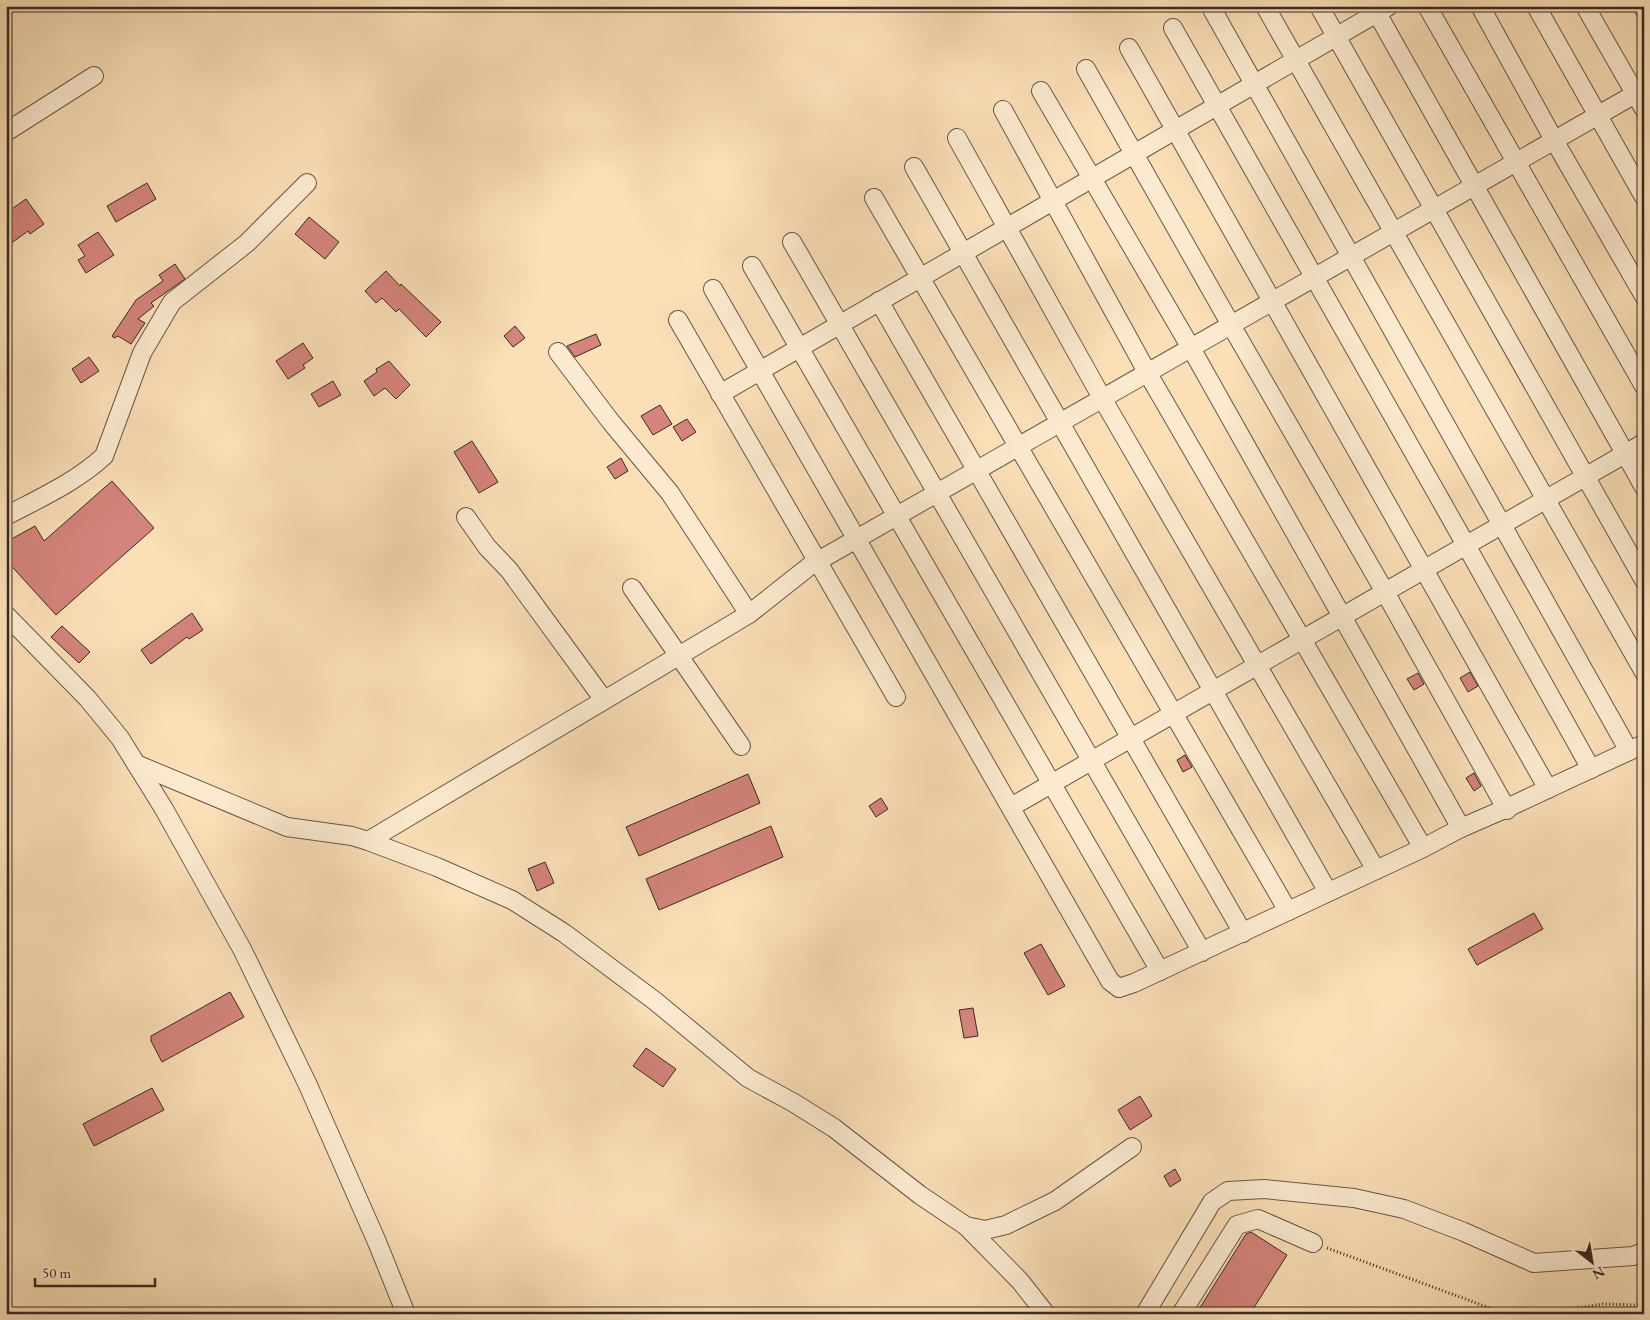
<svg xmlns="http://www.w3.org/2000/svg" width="1650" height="1320" viewBox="0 0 1650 1320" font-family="'EB Garamond',serif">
<rect width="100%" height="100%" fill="#fadfb7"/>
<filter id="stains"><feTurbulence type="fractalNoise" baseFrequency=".004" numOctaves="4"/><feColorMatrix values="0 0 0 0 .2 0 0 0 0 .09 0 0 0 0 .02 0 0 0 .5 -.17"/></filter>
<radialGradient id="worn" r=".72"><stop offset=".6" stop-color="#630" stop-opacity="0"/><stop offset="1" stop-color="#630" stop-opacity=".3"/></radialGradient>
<g fill="#d4847c" stroke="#392a23">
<polygon points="147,183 156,199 116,222 107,206"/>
<polygon points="26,199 44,224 30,234 28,231 6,247 6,213"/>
<polygon points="309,217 339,242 325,259 295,234"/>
<polygon points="98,232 114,255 86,273 78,260 85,256 78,245"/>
<polygon points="175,264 185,279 151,303 154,306 138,319 145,323 131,344 118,336 114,338 112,336 136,300 163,281 159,275"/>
<polygon points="386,271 400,286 401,284 441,322 426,337 399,309 396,312 382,298 376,303 365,291"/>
<polygon points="515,326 525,338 513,347 504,336"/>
<polygon points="596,334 601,345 575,357 567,346"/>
<polygon points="303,343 313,358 303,365 305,368 288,379 276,361"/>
<polygon points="89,357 99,371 81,383 72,369"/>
<polygon points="389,361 410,385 396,399 385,388 374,396 364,381 377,372 376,369"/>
<polygon points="333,381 341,395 319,407 311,394"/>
<polygon points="660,405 672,424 653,435 641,416"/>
<polygon points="687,419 696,432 682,441 673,427"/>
<polygon points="472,441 498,482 479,493 454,452"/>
<polygon points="621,458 628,471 615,479 607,467"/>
<polygon points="112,481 154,528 56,615 6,560 6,542 35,526 44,541"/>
<polygon points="192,613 203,630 189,639 187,637 151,664 141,650"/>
<polygon points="62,626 90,652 79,663 51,637"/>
<polygon points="1470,672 1478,686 1468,692 1460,678"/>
<polygon points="1418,673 1424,684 1414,690 1407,679"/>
<polygon points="1185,755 1192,767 1183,772 1177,760"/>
<polygon points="1474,773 1481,786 1474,791 1466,778"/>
<polygon points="748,774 760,803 639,856 626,827"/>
<polygon points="881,798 888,809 876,817 869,806"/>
<polygon points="771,826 783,857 659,910 646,879"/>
<polygon points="545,862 554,883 537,891 528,869"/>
<polygon points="1534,913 1543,929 1477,965 1468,949"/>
<polygon points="1041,944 1065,986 1048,995 1024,953"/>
<polygon points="230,992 244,1017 162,1062 151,1041 151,1036"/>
<polygon points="973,1008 978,1036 964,1038 959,1010"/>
<polygon points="646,1048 676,1069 663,1087 633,1066"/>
<polygon points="152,1088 164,1110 94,1146 83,1124"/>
<polygon points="1140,1096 1152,1116 1130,1130 1118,1110"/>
<polygon points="1175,1169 1181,1180 1170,1187 1164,1176"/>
<polygon points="1251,1232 1287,1255 1250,1314 1196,1314 1246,1234"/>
</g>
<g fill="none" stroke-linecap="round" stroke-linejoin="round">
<defs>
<g id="minor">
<polyline points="1265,6 1644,672"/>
<polyline points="1319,6 1644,580"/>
<polyline points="1373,6 1644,487"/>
<polyline points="1427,6 1644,386"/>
<polyline points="1480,6 1554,140 1644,296"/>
<polyline points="1536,6 1644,197"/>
<polyline points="1585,6 1644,109"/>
<polyline points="1642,6 1644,9"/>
<polyline points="1212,9 1629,751"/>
<polyline points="1173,28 1466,545 1591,769"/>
<polyline points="1129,48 1548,789"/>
<polyline points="1086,69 1231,325 1385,592 1507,810"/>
<polyline points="1041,91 1191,348 1461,828"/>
<polyline points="1003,110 1147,372 1423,848"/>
<polyline points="6,132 94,76"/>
<polyline points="957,138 1102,398 1376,870"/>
<polyline points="914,167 1328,892"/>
<polyline points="874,198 1288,911"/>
<polyline points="792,242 1202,952"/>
<polyline points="752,266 1160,971"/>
<polyline points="713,289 1110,981 1119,988 1134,983 1423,848 1461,828 1507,808 1644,744"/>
<polyline points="879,301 1243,933"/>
<polyline points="678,320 896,697"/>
<polyline points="558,352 611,422 670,493 749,614"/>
<polyline points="720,394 1389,6"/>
<path d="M6 516C40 498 76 482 104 456L142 353 172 302 247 243 307 183"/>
<polyline points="466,517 487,547 509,570 604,700"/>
<polyline points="632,588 741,746"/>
<polyline points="6,615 88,699 120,738 164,809 242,949 307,1083 377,1242 406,1314"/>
<polyline points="136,764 287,827 352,836 368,841 437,867 512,900 564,933 655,1001 748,1078 794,1103 834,1128 920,1195 966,1226 985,1230 1006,1225 1055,1201 1132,1147"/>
<polyline points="1011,807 1644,443"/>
<polyline points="368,841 749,614 811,565 1644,89"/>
<polyline points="966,1226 1020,1281 1046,1314"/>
<polyline points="1145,1314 1212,1202 1228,1191 1264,1189 1354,1198 1404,1209 1464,1232 1534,1263 1633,1256 1644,1252"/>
<polyline points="1181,1314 1237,1225 1258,1219 1313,1243"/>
</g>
</defs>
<use href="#minor" stroke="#695748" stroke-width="20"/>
<polyline stroke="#392a23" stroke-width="3" stroke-dasharray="1 2.5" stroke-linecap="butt" points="1327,1248 1498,1311 1558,1311 1603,1304 1639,1305 1644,1304"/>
<use href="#minor" stroke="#fcead0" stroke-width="18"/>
</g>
<rect width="1650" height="1320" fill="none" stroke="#fadfb7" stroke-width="25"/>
<rect x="8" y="8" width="1635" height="1305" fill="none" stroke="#392a23" stroke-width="2.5"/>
<rect x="12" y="12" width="1625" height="1295" fill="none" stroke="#392a23"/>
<g transform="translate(1592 1262) rotate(149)" stroke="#fcead0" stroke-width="4" paint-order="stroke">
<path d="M0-4L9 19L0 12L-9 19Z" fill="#392a23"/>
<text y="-8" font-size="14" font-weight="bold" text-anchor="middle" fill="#392a23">N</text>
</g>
<path d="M35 1278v8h120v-8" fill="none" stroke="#392a23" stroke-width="2.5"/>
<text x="42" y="1278" font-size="15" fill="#392a23" stroke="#fcead0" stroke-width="4" paint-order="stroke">50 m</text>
<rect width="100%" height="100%" filter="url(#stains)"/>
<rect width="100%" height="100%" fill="url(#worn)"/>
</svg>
